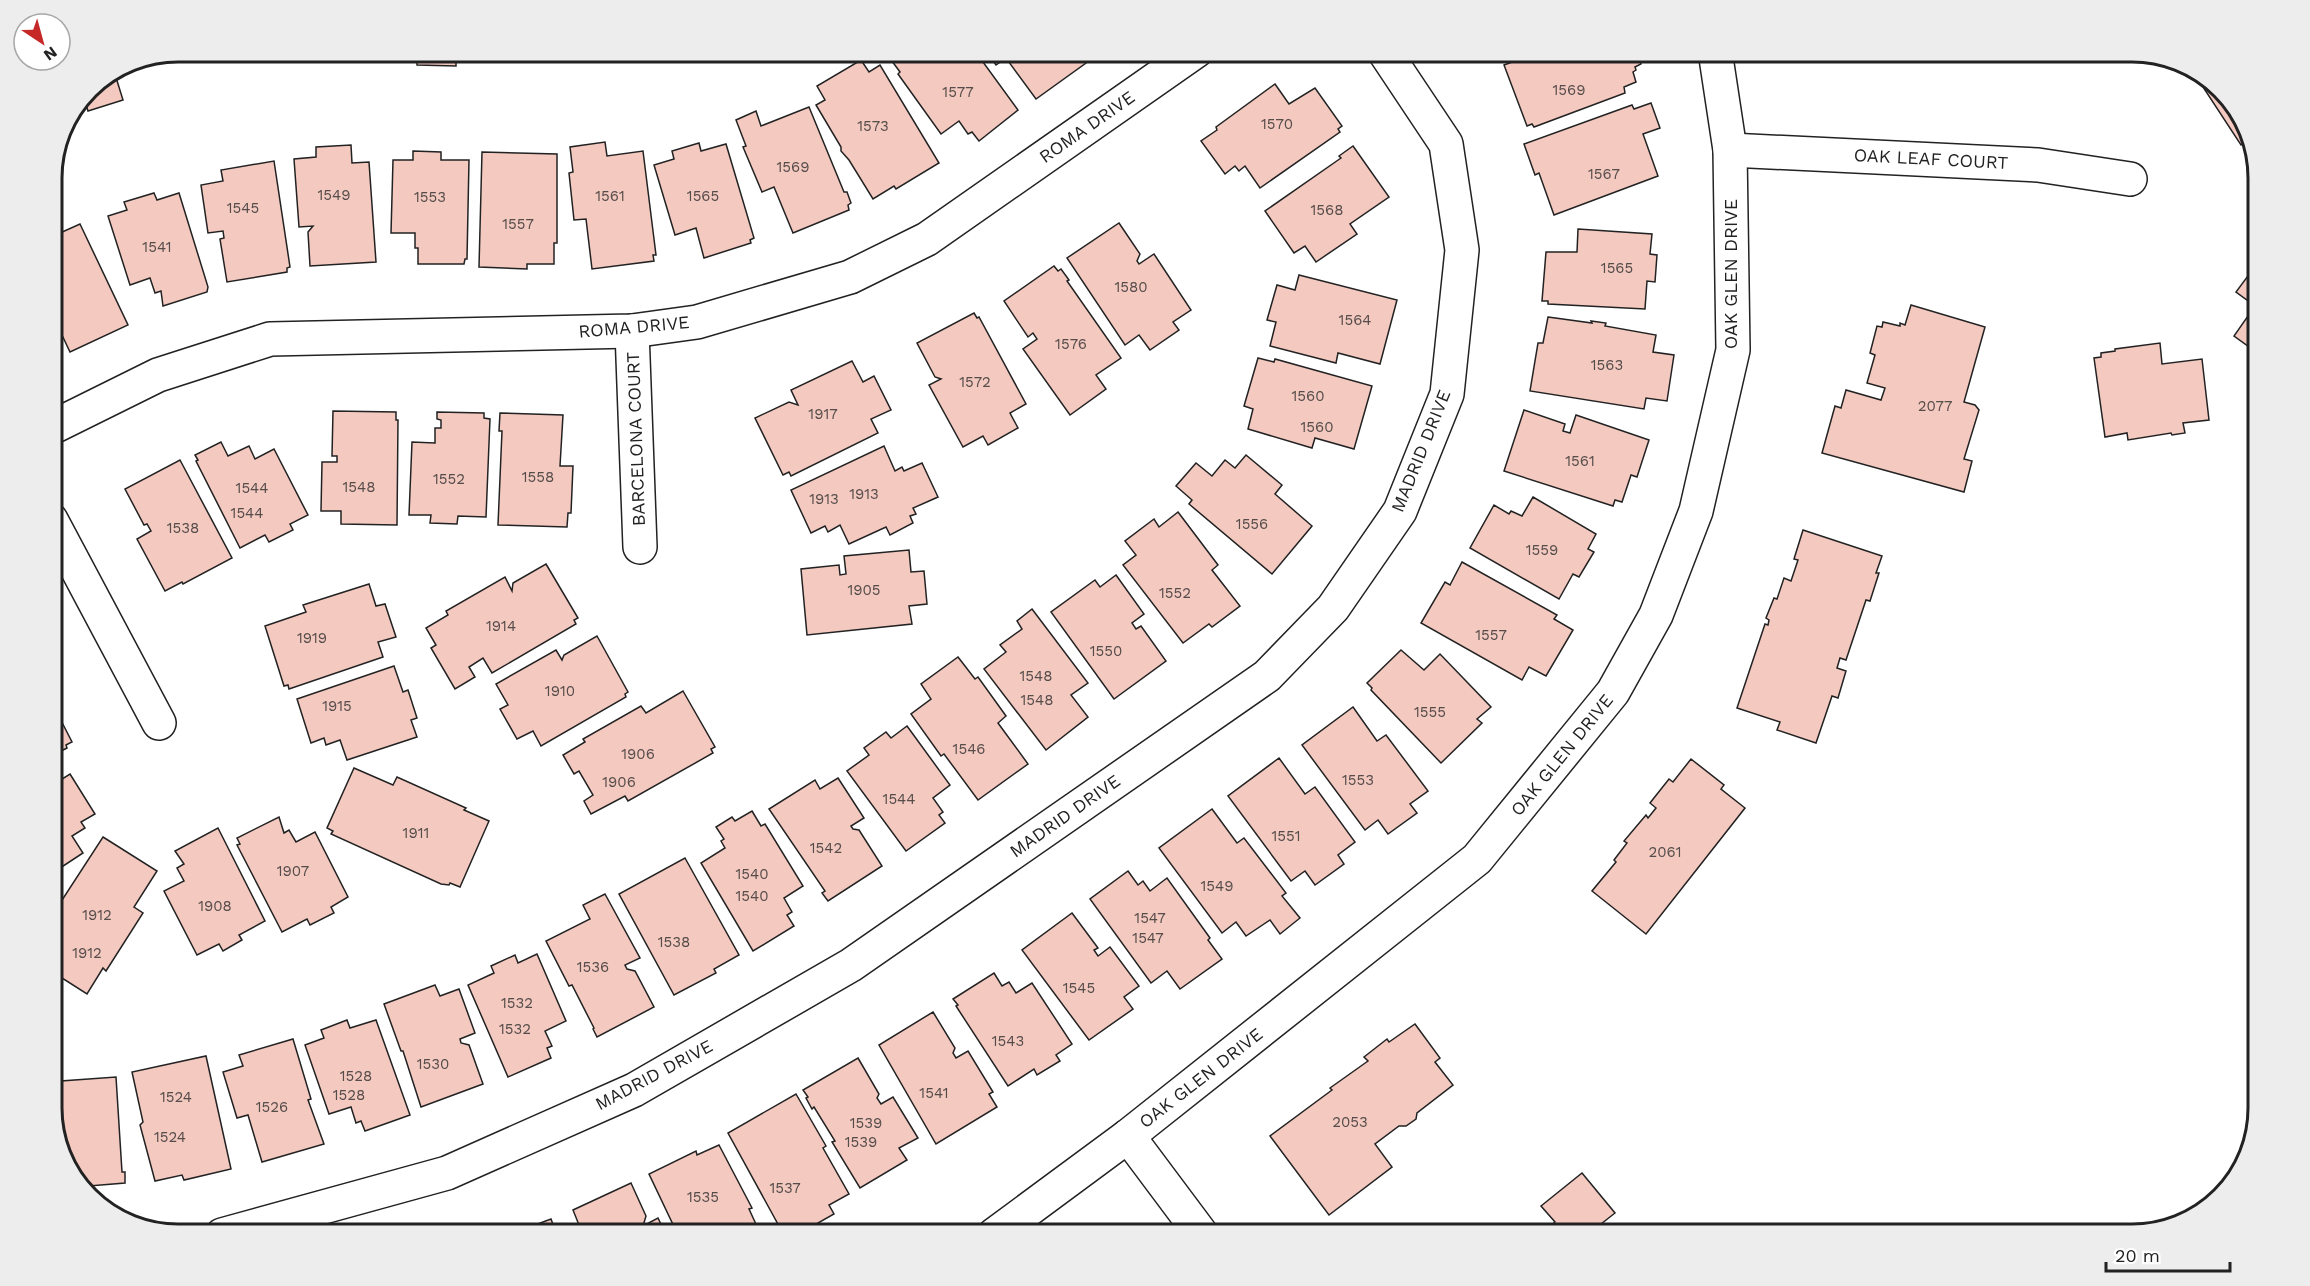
<svg xmlns="http://www.w3.org/2000/svg" width="2310" height="1286" viewBox="0 0 2310 1286" font-family="'Work Sans',sans-serif">
<rect width="100%" height="100%" fill="#fff"/>
<g fill="#f3c9c0" stroke="#222" stroke-width="1.5">
<polygon points="417,51 456,51 456,66 417,65"/>
<polygon points="890,51 975,51 1018,110 979,141 972,132 968,134 959,121 941,134 898,74 900,72 886,53"/>
<polygon points="986,51 1080,51 1086,63 1036,99 1006,58 996,65"/>
<polygon points="1542,51 1636,51 1641,64 1635,67 1636,70 1633,72 1636,82 1624,87 1625,93 1534,127 1532,124 1527,126 1504,65"/>
<polygon points="861,60 869,72 880,65 939,163 896,189 894,186 873,199 849,160 841,151 841,147 816,105 825,100 817,86"/>
<polygon points="114,71 123,100 88,111 83,95 88,88"/>
<polygon points="2210,83 2242,114 2249,139 2241,145 2203,87"/>
<polygon points="1275,84 1289,104 1315,88 1342,126 1338,129 1340,132 1260,188 1245,166 1239,171 1235,166 1225,174 1201,141 1217,130 1216,127"/>
<polygon points="1651,103 1660,128 1643,134 1658,176 1554,215 1539,173 1535,175 1524,144 1632,105 1634,109"/>
<polygon points="809,107 844,192 847,192 851,203 848,205 849,210 793,233 774,187 762,192 743,147 746,146 736,120 756,111 761,126"/>
<polygon points="605,142 607,156 643,151 656,255 653,255 654,261 592,269 586,219 574,220 569,173 573,172 570,147"/>
<polygon points="699,143 701,151 726,144 754,238 750,240 751,243 704,258 696,228 675,235 654,165 674,159 672,151"/>
<polygon points="351,145 352,163 369,162 376,262 310,266 308,232 313,226 299,227 294,159 316,157 316,147"/>
<polygon points="1353,146 1389,197 1350,224 1357,234 1316,262 1305,246 1294,253 1265,211 1341,158 1339,156"/>
<polygon points="413,151 441,152 441,160 469,160 467,259 465,259 464,264 418,264 418,248 415,248 415,233 391,233 393,160 413,160"/>
<polygon points="482,152 557,154 557,243 554,243 554,264 527,264 527,269 479,267"/>
<polygon points="274,161 290,267 287,268 287,272 227,282 220,239 224,238 223,231 208,233 201,185 223,181 221,170"/>
<polygon points="154,193 157,200 179,193 208,287 207,292 163,306 161,291 155,293 150,278 130,285 108,216 127,210 124,202"/>
<polygon points="1119,223 1140,254 1137,261 1139,264 1154,254 1191,310 1173,322 1179,330 1150,350 1139,335 1125,345 1067,258"/>
<polygon points="80,224 128,325 70,352 52,314 57,312 53,303 51,304 51,237"/>
<polygon points="1578,229 1652,234 1650,254 1657,255 1655,282 1647,281 1645,309 1548,304 1548,301 1542,301 1546,252 1577,252"/>
<polygon points="2259,261 2259,354 2234,336 2255,306 2236,292"/>
<polygon points="1054,266 1058,271 1061,269 1069,280 1067,281 1121,358 1096,375 1106,389 1070,415 1023,349 1037,339 1033,333 1028,337 1004,301"/>
<polygon points="1299,275 1397,300 1380,364 1338,353 1336,363 1270,346 1276,322 1267,320 1277,285 1295,290"/>
<polygon points="1911,305 1985,327 1964,402 1975,405 1979,410 1964,459 1972,461 1964,492 1822,453 1835,406 1841,408 1846,390 1881,400 1885,388 1867,383 1875,355 1870,353 1877,326 1882,327 1883,322 1900,326 1900,323 1905,325"/>
<polygon points="974,313 977,318 979,317 1026,404 1010,413 1018,428 988,445 983,436 963,447 929,385 941,379 935,377 917,343"/>
<polygon points="1548,317 1592,323 1591,321 1606,323 1605,326 1656,335 1653,352 1674,355 1667,401 1646,398 1644,409 1530,391 1538,343 1543,343"/>
<polygon points="2160,343 2162,364 2202,359 2209,420 2183,423 2185,433 2172,435 2171,433 2128,440 2127,433 2105,437 2094,358 2101,357 2101,353 2115,351 2115,349"/>
<polygon points="1258,358 1274,362 1275,359 1372,386 1354,449 1315,438 1312,448 1248,429 1253,409 1244,406"/>
<polygon points="852,361 863,382 874,376 891,410 871,419 878,433 791,476 789,472 783,475 755,418 789,402 798,405 791,390"/>
<polygon points="1524,410 1565,424 1563,431 1570,433 1576,415 1649,440 1637,477 1631,475 1622,502 1615,500 1613,506 1504,471"/>
<polygon points="333,411 396,412 396,420 398,420 397,525 341,524 341,511 321,511 322,462 337,462 337,456 332,456"/>
<polygon points="437,412 484,413 484,418 490,419 486,517 458,516 457,524 430,523 431,515 409,515 412,442 435,443 435,428 441,428 441,420 437,419"/>
<polygon points="500,413 563,415 560,466 573,466 571,513 568,513 567,527 498,525 502,431 499,431"/>
<polygon points="221,442 228,456 249,446 255,459 274,449 308,515 290,524 293,530 269,542 265,535 240,548 196,461 198,460 195,455"/>
<polygon points="884,446 895,471 902,467 904,471 922,463 938,497 913,508 916,514 910,516 913,523 890,535 886,527 849,544 840,525 828,532 825,526 811,533 791,490"/>
<polygon points="1246,455 1282,485 1275,494 1312,526 1272,574 1189,504 1192,500 1176,486 1196,463 1212,476 1225,460 1235,468"/>
<polygon points="180,460 232,558 183,584 182,582 165,591 137,539 151,531 147,524 144,525 125,489"/>
<polygon points="1533,497 1596,534 1588,549 1594,552 1579,577 1573,574 1559,599 1470,548 1494,505 1509,514 1511,511 1522,516"/>
<polygon points="1178,512 1218,565 1212,570 1240,606 1212,627 1209,624 1183,643 1123,565 1136,555 1125,541 1154,519 1159,527"/>
<polygon points="1803,530 1882,556 1876,573 1879,573 1870,601 1866,600 1846,660 1840,658 1837,668 1846,671 1838,698 1832,696 1816,743 1777,730 1780,722 1737,708 1765,624 1768,625 1769,620 1766,618 1774,598 1777,599 1784,578 1791,581 1798,560 1794,559"/>
<polygon points="909,550 911,572 924,571 927,604 909,606 912,624 807,635 801,569 839,565 840,575 846,574 844,556"/>
<polygon points="1462,562 1557,615 1554,619 1573,630 1546,676 1529,667 1522,680 1421,623 1445,582 1450,585"/>
<polygon points="546,564 578,618 574,620 576,624 492,673 483,658 469,667 475,677 455,689 431,648 436,645 426,628 448,615 446,611 505,577 512,591 513,583"/>
<polygon points="1116,575 1144,614 1132,623 1136,629 1141,626 1166,661 1114,699 1051,612 1095,580 1100,587"/>
<polygon points="369,584 376,606 385,604 396,637 378,642 383,657 289,689 288,685 284,686 265,626 306,612 303,605"/>
<polygon points="1032,609 1088,683 1071,695 1088,717 1046,750 984,669 1006,652 1000,645 1022,629 1017,621"/>
<polygon points="597,636 628,692 625,694 626,697 541,746 533,731 517,739 500,709 508,705 496,684 556,650 562,660 564,655"/>
<polygon points="1401,650 1424,670 1440,654 1491,707 1477,719 1482,723 1441,763 1371,690 1372,688 1367,683"/>
<polygon points="958,657 975,679 978,677 1006,716 998,723 1028,764 978,800 944,754 941,756 911,714 931,699 921,684"/>
<polygon points="394,666 403,692 408,690 417,718 411,720 417,737 347,760 340,740 326,745 324,738 311,743 297,699"/>
<polygon points="683,691 715,747 711,749 713,753 628,801 625,796 591,814 584,801 593,795 579,771 574,774 563,755 585,742 583,739 641,706 646,713"/>
<polygon points="51,701 72,742 66,745 67,748 51,756"/>
<polygon points="1353,707 1377,741 1386,735 1428,791 1410,804 1417,813 1388,834 1378,820 1365,830 1302,745"/>
<polygon points="907,726 950,785 933,798 943,812 939,815 945,823 906,851 847,771 869,755 864,748 886,732 891,738"/>
<polygon points="1279,758 1305,794 1315,787 1355,842 1338,855 1344,864 1315,885 1305,871 1291,881 1228,796"/>
<polygon points="1691,759 1724,785 1721,789 1745,808 1646,934 1592,891 1616,862 1614,860 1627,843 1624,841 1646,815 1648,818 1656,808 1650,803 1669,779 1673,782"/>
<polygon points="354,768 393,785 397,777 466,808 464,810 489,821 460,887 450,883 449,885 441,884 331,834 333,831 327,828"/>
<polygon points="70,774 95,814 81,822 85,828 72,836 83,853 51,874 51,786"/>
<polygon points="838,778 864,818 851,826 853,829 859,830 882,866 828,901 822,893 825,891 769,809 815,780 820,789"/>
<polygon points="1212,809 1237,843 1244,838 1286,893 1282,896 1300,918 1280,934 1270,920 1246,936 1236,922 1222,933 1159,848"/>
<polygon points="752,811 761,826 765,824 803,886 784,898 792,912 787,915 794,926 753,951 701,863 725,848 721,841 724,839 716,827 732,817 735,821"/>
<polygon points="279,817 284,833 289,830 296,842 315,832 348,897 331,907 334,913 310,925 307,919 282,932 237,845 240,844 237,838"/>
<polygon points="218,828 265,921 239,935 242,940 223,951 219,944 197,955 164,891 184,881 177,868 184,864 175,851"/>
<polygon points="103,837 157,871 134,907 143,913 106,971 103,968 87,994 51,971 51,917"/>
<polygon points="685,858 739,955 714,969 716,973 674,995 619,894"/>
<polygon points="1128,871 1138,885 1143,881 1150,891 1167,878 1210,938 1208,940 1222,959 1180,989 1167,971 1151,983 1090,899"/>
<polygon points="605,894 640,958 625,965 627,969 635,971 654,1007 597,1037 593,1029 594,1028 572,985 569,986 546,941 590,919 583,905"/>
<polygon points="1072,913 1098,948 1094,950 1098,956 1110,947 1139,986 1124,997 1133,1009 1089,1040 1022,950"/>
<polygon points="537,954 566,1021 545,1031 552,1046 547,1048 551,1058 508,1077 468,985 494,973 491,966 515,955 518,963"/>
<polygon points="994,973 1002,986 1009,982 1016,993 1032,983 1072,1044 1056,1055 1060,1061 1037,1075 1034,1069 1008,1086 956,1006 958,1005 953,999"/>
<polygon points="435,985 440,996 459,989 475,1033 460,1039 461,1043 469,1045 483,1084 421,1107 403,1051 401,1051 384,1004"/>
<polygon points="933,1012 955,1048 953,1053 956,1058 968,1051 993,1092 989,1094 997,1107 936,1144 879,1045"/>
<polygon points="347,1020 350,1028 376,1020 410,1115 365,1131 361,1121 356,1123 351,1107 329,1114 305,1045 324,1038 321,1030"/>
<polygon points="1415,1024 1440,1058 1435,1062 1453,1085 1417,1113 1416,1119 1406,1126 1399,1126 1375,1144 1392,1167 1329,1215 1270,1136 1332,1090 1330,1088 1368,1061 1364,1057 1387,1039 1389,1042"/>
<polygon points="293,1039 311,1099 308,1100 324,1144 262,1162 248,1115 237,1118 223,1072 243,1066 239,1055"/>
<polygon points="206,1056 231,1169 184,1180 182,1175 155,1181 140,1125 143,1122 132,1072"/>
<polygon points="858,1058 879,1094 877,1098 881,1104 893,1097 918,1138 899,1148 907,1160 860,1188 832,1142 835,1141 814,1107 812,1109 806,1098 808,1097 803,1090"/>
<polygon points="116,1077 122,1172 125,1172 125,1183 89,1186 89,1183 78,1184 72,1178 65,1157 64,1141 60,1141 51,1116 51,1096 62,1095 61,1081"/>
<polygon points="796,1094 826,1146 823,1148 849,1194 829,1205 834,1214 804,1231 802,1228 790,1235 783,1224 779,1226 728,1133"/>
<polygon points="719,1145 752,1208 749,1209 761,1235 678,1235 649,1174 696,1151 697,1155"/>
<polygon points="1582,1173 1615,1213 1587,1235 1539,1235 1555,1222 1541,1206"/>
<polygon points="631,1183 646,1216 643,1226 658,1218 666,1235 583,1235 573,1210"/>
<polygon points="551,1219 557,1235 508,1235"/>
</g>
<g fill="none" stroke-linecap="round" stroke-linejoin="round">
<defs>
<g id="minor">
<polyline points="1730,150 2038,165 2130,179"/>
<polyline points="632,331 640,547"/>
<polyline points="51,428 158,375 270,339 632,331 697,322 850,277 927,239 1196,51"/>
<polyline points="51,520 159,723"/>
<polyline points="1128,1136 1202,1235"/>
<polyline points="222,1235 447,1173 634,1090 851,965 1267,676 1333,608 1400,511 1447,394 1462,250 1446,144 1384,51"/>
<polyline points="994,1235 1128,1136 1477,859 1613,692 1656,615 1696,511 1733,350 1730,150 1715,51"/>
</g>
</defs>
<use href="#minor" stroke="#222" stroke-width="36"/>
<use href="#minor" stroke="#fff" stroke-width="33"/>
</g>
<g text-anchor="middle" stroke-width="4.5" stroke-linejoin="round" paint-order="stroke">
<g font-size="15" fill="#564c4a">
<text x="1569" y="95">1569</text>
<text x="958" y="97">1577</text>
<text x="1277" y="129">1570</text>
<text x="873" y="131">1573</text>
<text x="793" y="172">1569</text>
<text x="1604" y="179">1567</text>
<text x="334" y="200">1549</text>
<text x="610" y="201">1561</text>
<text x="703" y="201">1565</text>
<text x="430" y="202">1553</text>
<text x="243" y="213">1545</text>
<text x="1327" y="215">1568</text>
<text x="518" y="229">1557</text>
<text x="157" y="252">1541</text>
<text x="1617" y="273">1565</text>
<text x="1131" y="292">1580</text>
<text x="1355" y="325">1564</text>
<text x="1071" y="349">1576</text>
<text x="1607" y="370">1563</text>
<text x="975" y="387">1572</text>
<text x="1308" y="401">1560</text>
<text x="1935" y="411">2077</text>
<text x="823" y="419">1917</text>
<text x="1317" y="432">1560</text>
<text x="1580" y="466">1561</text>
<text x="538" y="482">1558</text>
<text x="449" y="484">1552</text>
<text x="359" y="492">1548</text>
<text x="252" y="493">1544</text>
<text x="864" y="499">1913</text>
<text x="824" y="504">1913</text>
<text x="247" y="518">1544</text>
<text x="1252" y="529">1556</text>
<text x="183" y="533">1538</text>
<text x="1542" y="555">1559</text>
<text x="864" y="595">1905</text>
<text x="1175" y="598">1552</text>
<text x="501" y="631">1914</text>
<text x="1491" y="640">1557</text>
<text x="312" y="643">1919</text>
<text x="1106" y="656">1550</text>
<text x="1036" y="681">1548</text>
<text x="560" y="696">1910</text>
<text x="1037" y="705">1548</text>
<text x="337" y="711">1915</text>
<text x="1430" y="717">1555</text>
<text x="969" y="754">1546</text>
<text x="638" y="759">1906</text>
<text x="1358" y="785">1553</text>
<text x="619" y="787">1906</text>
<text x="899" y="804">1544</text>
<text x="416" y="838">1911</text>
<text x="1286" y="841">1551</text>
<text x="826" y="853">1542</text>
<text x="1665" y="857">2061</text>
<text x="293" y="876">1907</text>
<text x="752" y="879">1540</text>
<text x="1217" y="891">1549</text>
<text x="752" y="901">1540</text>
<text x="215" y="911">1908</text>
<text x="97" y="920">1912</text>
<text x="1150" y="923">1547</text>
<text x="1148" y="943">1547</text>
<text x="674" y="947">1538</text>
<text x="87" y="958">1912</text>
<text x="593" y="972">1536</text>
<text x="1079" y="993">1545</text>
<text x="517" y="1008">1532</text>
<text x="515" y="1034">1532</text>
<text x="1008" y="1046">1543</text>
<text x="433" y="1069">1530</text>
<text x="356" y="1081">1528</text>
<text x="934" y="1098">1541</text>
<text x="349" y="1100">1528</text>
<text x="176" y="1102">1524</text>
<text x="272" y="1112">1526</text>
<text x="1350" y="1127">2053</text>
<text x="866" y="1128">1539</text>
<text x="170" y="1142">1524</text>
<text x="861" y="1147">1539</text>
<text x="785" y="1193">1537</text>
<text x="703" y="1202">1535</text>
</g>
<g font-size="18" fill="#222" stroke="#fff">
<text transform="translate(1087 127) rotate(-35)" y="6">ROMA DRIVE</text>
<text transform="translate(1931 159) rotate(3)" y="6">OAK LEAF COURT</text>
<text transform="translate(1731 274) rotate(-90)" y="6">OAK GLEN DRIVE</text>
<text transform="translate(634 327) rotate(-5)" y="6">ROMA DRIVE</text>
<text transform="translate(636 439) rotate(-92)" y="6">BARCELONA COURT</text>
<text transform="translate(1421 451) rotate(-68)" y="6">MADRID DRIVE</text>
<text transform="translate(1562 755) rotate(-51)" y="6">OAK GLEN DRIVE</text>
<text transform="translate(1065 816) rotate(-35)" y="6">MADRID DRIVE</text>
<text transform="translate(654 1075) rotate(-28)" y="6">MADRID DRIVE</text>
<text transform="translate(1201 1078) rotate(-38)" y="6">OAK GLEN DRIVE</text>
</g>
</g>
<path d="M0 0H2310V1286H0ZM178 62H2132A116 116 0 0 1 2248 178V1108A116 116 0 0 1 2132 1224H178A116 116 0 0 1 62 1108V178A116 116 0 0 1 178 62Z" fill="#ededed" fill-rule="evenodd"/>
<path fill="none" stroke="#222" stroke-width="3" d="M178 62H2132A116 116 0 0 1 2248 178V1108A116 116 0 0 1 2132 1224H178A116 116 0 0 1 62 1108V178A116 116 0 0 1 178 62Z"/>
<g transform="translate(42 42) rotate(144)"><circle r="28" fill="#ffffff" stroke="#a7a7a7" stroke-width="1.5"/>
<path d="M0-4.5L10 22L0 15L-10 22Z" fill="#c62828"/>
<text y="-9" font-size="16" font-weight="bold" text-anchor="middle" fill="#222222">N</text>
</g>
<path d="M2106 1262v9h124v-9" fill="none" stroke="#222222" stroke-width="3"/>
<text x="2115" y="1262" font-size="18" fill="#222222" stroke="#ffffff" stroke-width="4.5" paint-order="stroke">20 m</text>
</svg>
